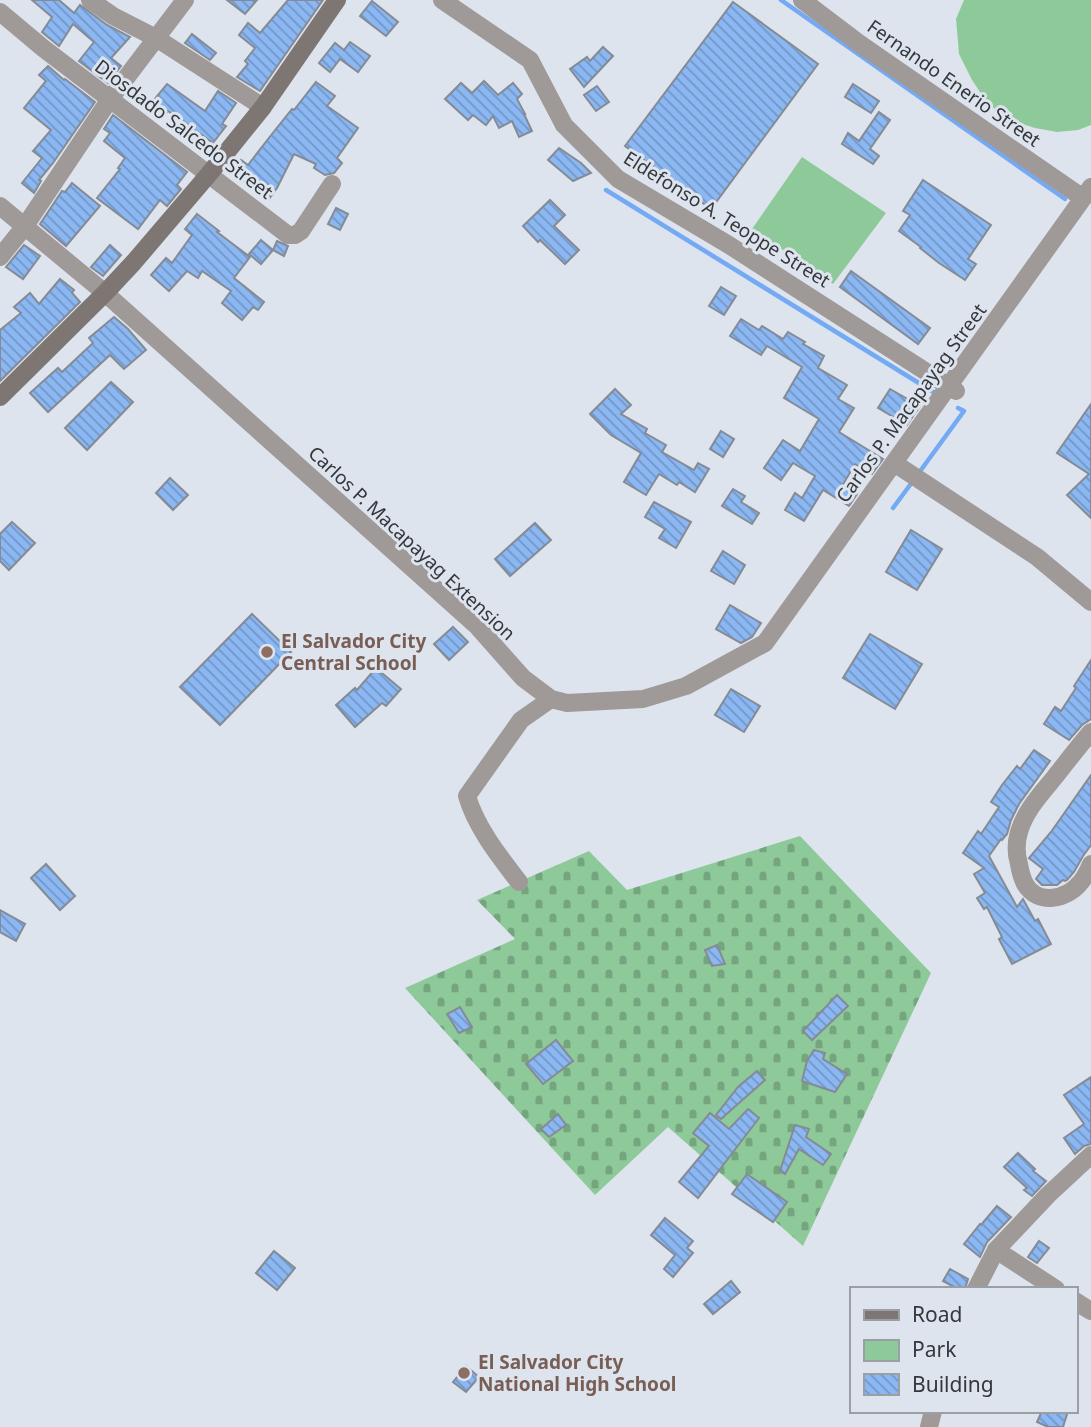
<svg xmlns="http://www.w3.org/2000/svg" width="1091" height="1427" viewBox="0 0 1091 1427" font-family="'Noto Sans',sans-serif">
<defs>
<pattern id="cemetery-stones" width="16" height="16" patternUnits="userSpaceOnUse" patternTransform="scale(1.75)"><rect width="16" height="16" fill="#8eca99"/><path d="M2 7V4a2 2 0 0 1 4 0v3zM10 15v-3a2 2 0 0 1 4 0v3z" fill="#75a57e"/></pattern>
<pattern id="building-back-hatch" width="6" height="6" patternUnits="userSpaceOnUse" patternTransform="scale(1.75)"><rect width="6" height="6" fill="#8bb7f3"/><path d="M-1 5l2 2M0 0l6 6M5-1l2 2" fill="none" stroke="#7296c6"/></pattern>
</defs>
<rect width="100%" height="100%" fill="#dde4ee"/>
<g fill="#8eca99">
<polygon points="964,0 1091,0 1091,125 1078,130 1057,132 1035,128 1006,119 986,101 972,80 959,54 956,19"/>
<polygon points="802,157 886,213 833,284 752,229"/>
</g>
<polygon fill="url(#cemetery-stones)" points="800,836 931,973 803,1246 668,1127 595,1195 405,988 515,939 477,900 589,851 627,890"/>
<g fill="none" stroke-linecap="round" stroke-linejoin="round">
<g stroke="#74a9f4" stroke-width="4.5">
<polyline points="781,0 1065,199"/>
<polyline points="606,190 935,393"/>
<polyline points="918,474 964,411 958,408"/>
<polyline points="893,508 913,481"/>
</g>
</g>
<g fill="url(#building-back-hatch)" stroke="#848b94" stroke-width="2">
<polygon points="32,0 59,0 74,13 80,5 107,25 130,37 111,58 121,66 108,83 79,61 94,42 73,24 59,46 42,32 52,17"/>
<polygon points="227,0 257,0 245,14"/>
<polygon points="288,0 323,0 260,91 237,77 248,64 245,61 255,48 239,35 248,23 260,33"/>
<polygon points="372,1 398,22 386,36 360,16"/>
<polygon points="733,2 818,64 711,209 625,146"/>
<polygon points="192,34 216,53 210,60 185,43"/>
<polygon points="350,42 370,56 358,72 340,59 330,72 319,63 335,43 344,50"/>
<polygon points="603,47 613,56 584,87 570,69 587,57 590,61"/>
<polygon points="48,66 64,80 65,79 95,102 53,163 39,180 41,181 34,193 22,183 42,158 33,151 51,130 24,108 46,81 39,75"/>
<polygon points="484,81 498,95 513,83 522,94 517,99 525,114 524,114 532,131 519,137 512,121 499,128 493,116 486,125 473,115 468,120 445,99 461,83 472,93"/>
<polygon points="316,82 335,96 327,106 358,128 337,158 342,163 334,173 325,175 314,168 316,164 294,154 277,188 269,199 232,173 241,160 248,165 272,134 292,109 294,110"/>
<polygon points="167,84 205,111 218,91 236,103 222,124 226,126 213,143 168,111 162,118 148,107"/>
<polygon points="853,84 879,101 871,113 845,97"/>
<polygon points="597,86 609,102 596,111 584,95"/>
<polygon points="879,112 890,120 870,149 879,156 873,164 842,144 848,133 859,141"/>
<polygon points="113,115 187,172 177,185 181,189 167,206 160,200 138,229 97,198 120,169 118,168 125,158 104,141 110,133 104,129"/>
<polygon points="559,148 581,163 591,173 573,181 548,160"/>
<polygon points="923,180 991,225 968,259 976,264 965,280 939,263 920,248 921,247 899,231 910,215 903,211"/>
<polygon points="72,183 100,206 66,246 40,224 62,191 65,192"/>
<polygon points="550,200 565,215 554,226 579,250 565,264 540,240 538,242 523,226"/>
<polygon points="336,208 348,214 340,230 328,224"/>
<polygon points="197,214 219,231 217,232 250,257 234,278 264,302 258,310 253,307 242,320 222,303 231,291 202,271 198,278 187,271 169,291 151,275 166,258 172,263 192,235 185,229"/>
<polygon points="261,240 273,250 261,264 249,254"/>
<polygon points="277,241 288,246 284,256 273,250"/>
<polygon points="24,245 40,256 23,279 6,267"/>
<polygon points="110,245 121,255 103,276 91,267"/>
<polygon points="851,271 930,328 918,344 840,287"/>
<polygon points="60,279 74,290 72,293 80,302 0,381 0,330 21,313 14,307 30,293 39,304"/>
<polygon points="721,287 736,296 724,315 709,306"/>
<polygon points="114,317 128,329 146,350 124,369 110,355 48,412 30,393 58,368 62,372 93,343 89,338"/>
<polygon points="741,319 759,330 762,326 783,339 788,332 805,342 803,344 824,356 818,368 847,385 838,399 854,408 839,432 883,459 872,474 855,464 842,486 857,494 849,506 823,490 804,521 785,510 795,493 802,498 815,476 793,463 781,480 764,468 783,440 800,451 819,419 784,398 802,367 767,346 761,355 730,336"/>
<polygon points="111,382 133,402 87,450 65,428"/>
<polygon points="615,389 631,405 621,414 647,429 645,433 666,445 662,452 694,470 698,463 709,469 695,492 679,482 677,485 659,474 646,495 624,482 641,453 611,435 590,414"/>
<polygon points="890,389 920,406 907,425 878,408"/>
<polygon points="1091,404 1091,518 1067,495 1089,474 1057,453"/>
<polygon points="721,431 734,439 723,457 710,449"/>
<polygon points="170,478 188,495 173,510 156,493"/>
<polygon points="733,489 745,496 741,502 759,513 752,524 722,506"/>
<polygon points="654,502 691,522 676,548 659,538 665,529 645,517"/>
<polygon points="12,522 35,543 9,570 0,561 0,534"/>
<polygon points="535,523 551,540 510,576 495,559"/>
<polygon points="911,530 942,549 917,590 886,572"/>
<polygon points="723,551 745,565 734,584 711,571"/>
<polygon points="730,605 761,623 752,637 741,643 716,629"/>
<polygon points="252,614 291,652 220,725 180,687"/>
<polygon points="453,627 468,642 449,660 434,644"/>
<polygon points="870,634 922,664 895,709 843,678"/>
<polygon points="1091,660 1091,719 1082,725 1069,740 1044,724 1055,707 1061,711 1076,688 1074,686"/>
<polygon points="376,668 401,689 386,706 382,703 355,727 336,705 355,688 357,690"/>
<polygon points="731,689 760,706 744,732 715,715"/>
<polygon points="1034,750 1050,761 1019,804 1011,820 1007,834 1002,840 1001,839 989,856 1017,907 1023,899 1035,921 1038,919 1051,944 1012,964 999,939 1002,937 987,907 984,909 977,898 985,893 974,874 984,868 963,853 978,831 981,834 999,807 991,802 1002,785 1017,766 1020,769"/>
<polygon points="1091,775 1091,845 1083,856 1074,872 1067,880 1065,881 1063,880 1057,885 1042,885 1036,879 1043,869 1029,858 1051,832"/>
<polygon points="46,864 75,896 60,910 31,878"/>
<polygon points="0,910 25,924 16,941 0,932"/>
<polygon points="717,945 725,964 712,966 705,950"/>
<polygon points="837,995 848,1006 812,1040 803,1031"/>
<polygon points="460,1007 472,1027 459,1033 447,1014"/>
<polygon points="556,1040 573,1061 543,1084 526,1064"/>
<polygon points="814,1050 825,1053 823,1059 847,1074 835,1092 802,1081 807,1061"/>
<polygon points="757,1071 765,1080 721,1119 716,1115 738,1087"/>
<polygon points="1091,1077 1091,1144 1084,1146 1075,1154 1064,1138 1084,1124 1064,1095"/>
<polygon points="748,1109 759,1118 698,1198 679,1182 709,1146 693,1133 710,1113 729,1129"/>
<polygon points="558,1114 566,1125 549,1137 541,1129"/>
<polygon points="795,1125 809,1129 806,1137 831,1154 823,1165 799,1149 785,1174 780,1171"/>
<polygon points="1018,1153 1035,1169 1033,1171 1046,1181 1032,1196 1024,1190 1027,1188 1004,1167"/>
<polygon points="747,1174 787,1202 773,1222 732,1194"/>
<polygon points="997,1206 1011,1217 987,1242 980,1257 964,1244 980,1224 981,1225"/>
<polygon points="665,1218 693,1241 687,1248 693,1253 673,1277 664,1269 675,1255 651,1235"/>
<polygon points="1039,1241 1049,1248 1037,1263 1028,1257"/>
<polygon points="274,1251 295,1268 277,1290 256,1273"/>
<polygon points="950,1269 968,1279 965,1289 958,1289 943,1281"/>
<polygon points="731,1281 740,1292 713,1314 704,1304"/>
<polygon points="466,1366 479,1377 466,1392 453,1382"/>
<polygon points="1042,1411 1068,1411 1063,1427 1048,1427 1037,1422"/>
</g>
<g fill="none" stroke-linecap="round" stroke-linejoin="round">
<g stroke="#9f9998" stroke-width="18">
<polyline points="90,0 113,16 156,38 263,107"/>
<polyline points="442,0 530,60 564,125 618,179 729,245 956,391"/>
<polyline points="802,0 860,44 1083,198"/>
<polyline points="0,12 43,48 288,235 295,235 301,231 332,184"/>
<polyline points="0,206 105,293 477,626 523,678 551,699 567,703 643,699 686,686 765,643 1091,187"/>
<polyline points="0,257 25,226 110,99 185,0"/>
<polyline points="894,463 1037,557 1091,602"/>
<path d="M1091 732C1078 747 1066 763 1054 778 1040 795 1025 811 1019 832 1016 842 1016 854 1019 864 1020 870 1022 878 1025 884 1038 906 1067 899 1080 883 1085 878 1088 871 1091 864"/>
<path d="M519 882C499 856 476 827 467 796L521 720 551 699"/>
<polyline points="996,1250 1056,1289"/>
<polyline points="976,1289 996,1250 1048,1195 1091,1155"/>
<polyline points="1075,1301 1091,1311"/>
<polyline points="929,1427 933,1411"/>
</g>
<polyline stroke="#7e7673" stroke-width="18" points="0,397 105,293 134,262 209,174 263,107 337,0"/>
</g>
<g fill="#8d6e63" stroke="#dde4ee" stroke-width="2.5">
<circle cx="267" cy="652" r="7"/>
<circle cx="464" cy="1373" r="7"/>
</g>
<g text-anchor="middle" stroke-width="6" stroke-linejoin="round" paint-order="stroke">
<g font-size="19" fill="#35383b" stroke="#dde4ee">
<text transform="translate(954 83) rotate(35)" y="7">Fernando Enerio Street</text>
<text transform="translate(184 129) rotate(37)" y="7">Diosdado Salcedo Street</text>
<text transform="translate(727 219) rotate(32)" y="7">Eldefonso A. Teoppe Street</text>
<text transform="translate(911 403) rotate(-54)" y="7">Carlos P. Macapayag Street</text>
<text transform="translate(412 543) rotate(43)" y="7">Carlos P. Macapayag Extension</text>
</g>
<g font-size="19" font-weight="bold" fill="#785e54" stroke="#dde4ee" text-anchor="start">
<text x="281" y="648">El Salvador City<tspan x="281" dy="22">Central School</tspan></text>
<text x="478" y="1369">El Salvador City<tspan x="478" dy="22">National High School</tspan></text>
</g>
</g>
<rect x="850" y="1287" width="228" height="126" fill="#dde4ee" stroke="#9a9fa6" stroke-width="2"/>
<rect x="864" y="1310" width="35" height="10" fill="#7e7673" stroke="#9a9fa6" stroke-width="2"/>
<text x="912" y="1322" font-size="21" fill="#35383b">Road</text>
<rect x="864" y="1340" width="35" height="21" fill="#8eca99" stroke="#9a9fa6" stroke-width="2"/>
<text x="912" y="1357" font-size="21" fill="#35383b">Park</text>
<rect x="864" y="1374" width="35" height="21" fill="url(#building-back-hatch)" stroke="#9a9fa6" stroke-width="2"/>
<text x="912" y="1392" font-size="21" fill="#35383b">Building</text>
</svg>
